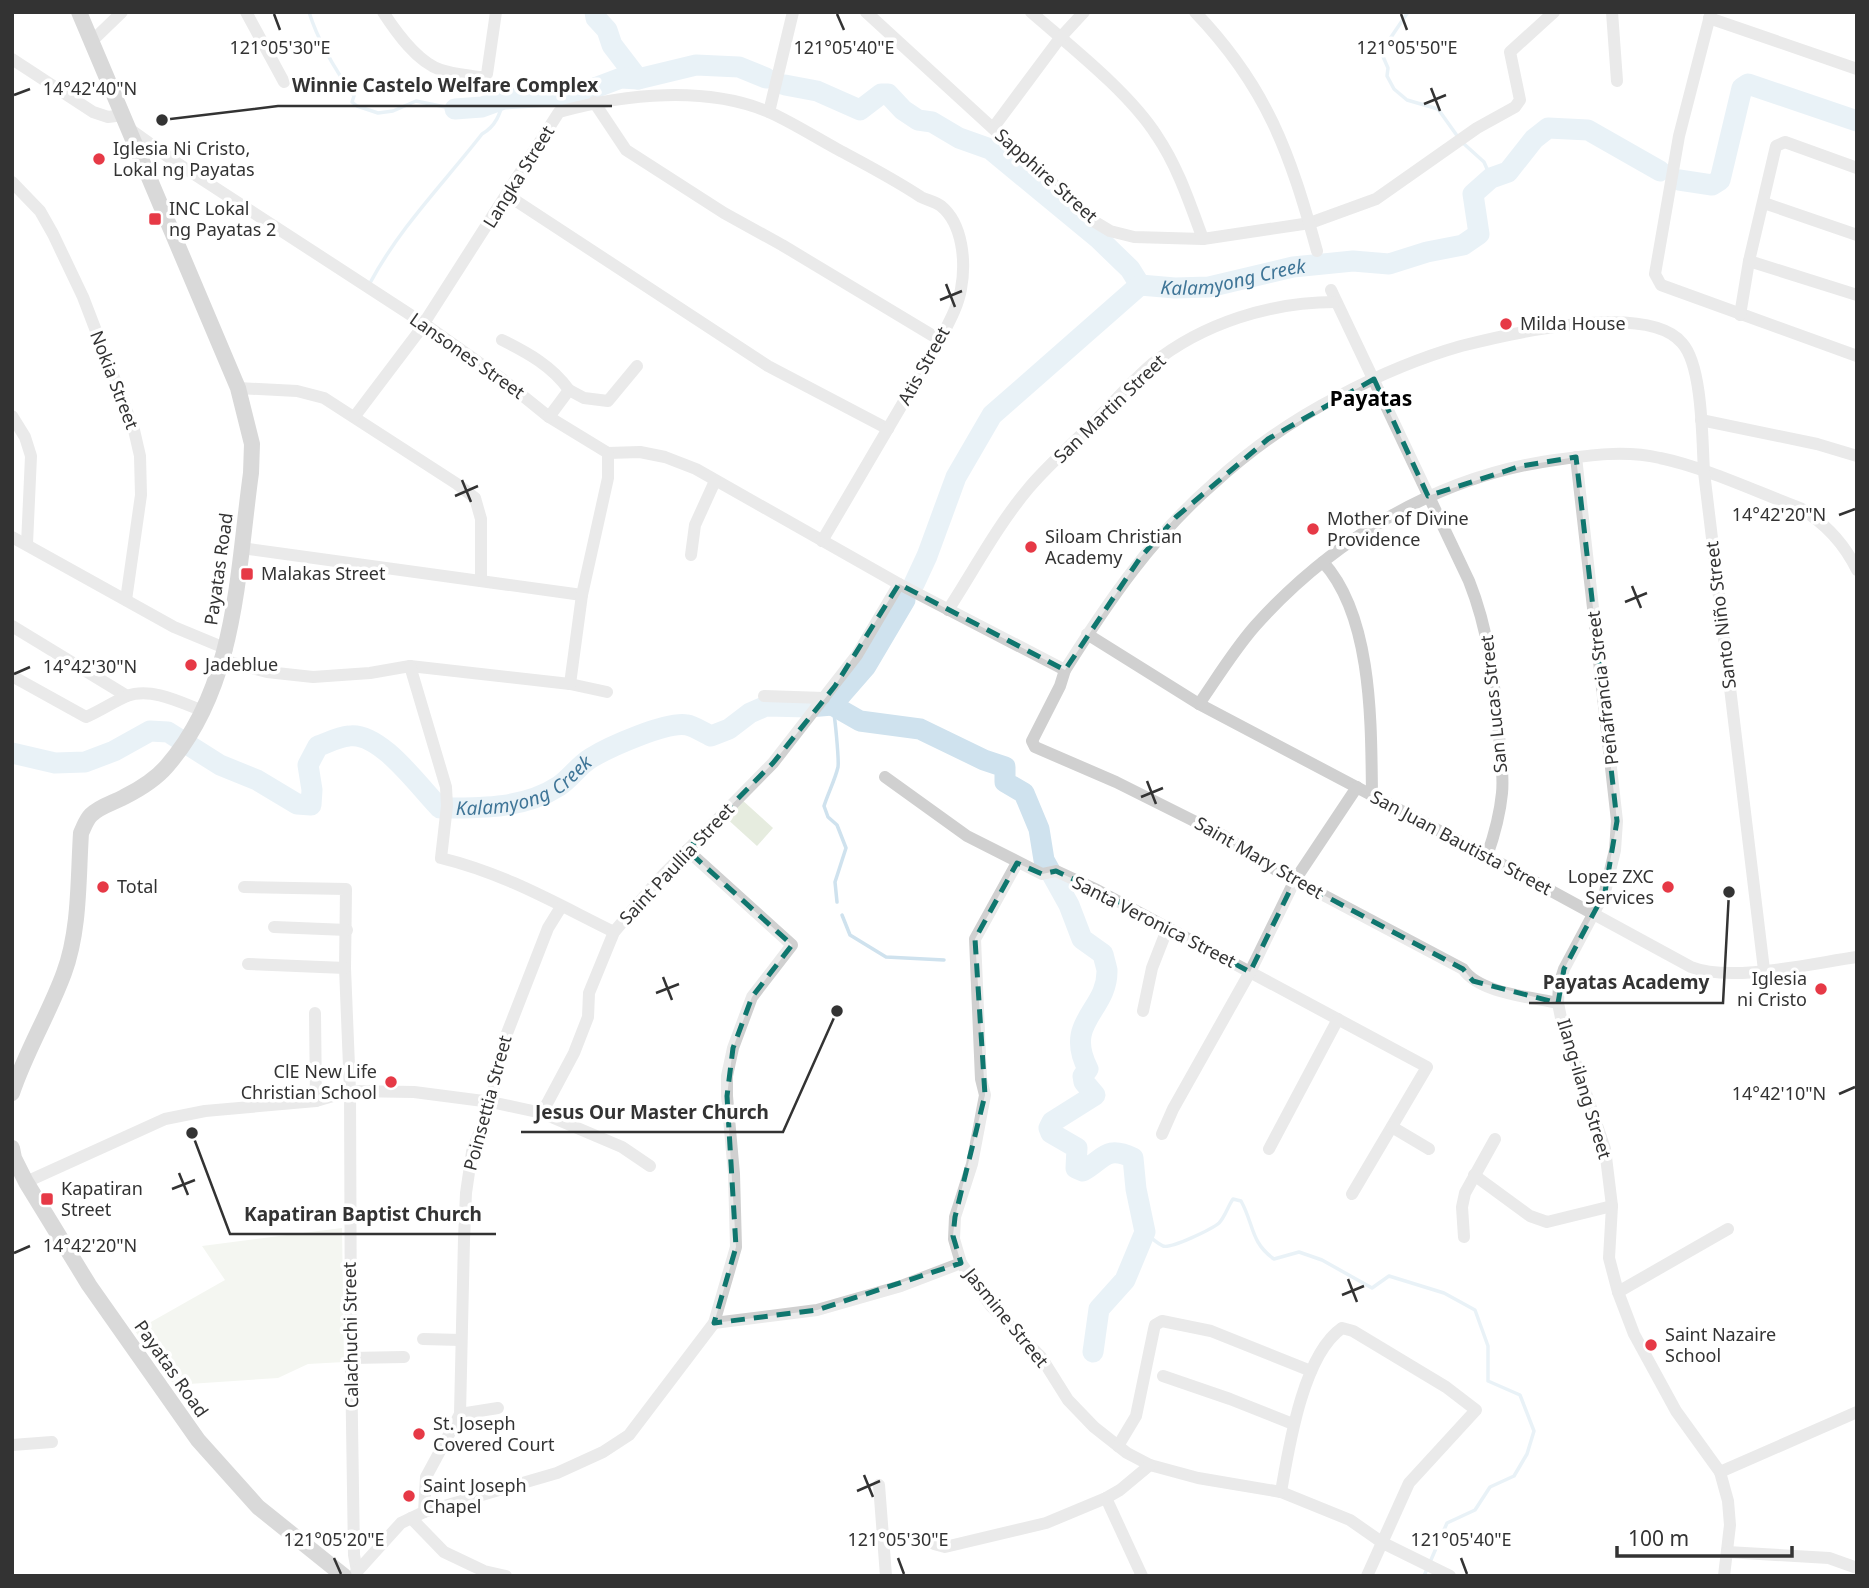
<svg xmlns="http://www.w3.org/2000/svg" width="1869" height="1588" viewBox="0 0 1869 1588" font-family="'Noto Sans',sans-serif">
<rect width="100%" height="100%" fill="#fff"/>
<g fill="#e6ecdf">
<polygon points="741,799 773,828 757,846 725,817"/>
<polygon points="342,1228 344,1362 308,1364 278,1378 174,1385 135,1331 225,1280 202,1246"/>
</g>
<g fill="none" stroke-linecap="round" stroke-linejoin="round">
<g stroke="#cfe2ee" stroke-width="3.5">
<path d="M309 12C318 41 336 71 354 96L352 102 357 106 378 113 393 111 416 101 455 109"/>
<polyline points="1408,12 1381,52 1388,68 1387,76 1394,89 1407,100 1438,109 1458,137"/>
<polyline points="1463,143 1484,162 1491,178"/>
<path d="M370 283C400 227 443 184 482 134 496 126 500 114 504 99"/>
<path d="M832 705C835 712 839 761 838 767 835 780 828 793 824 806L828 817 837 825 846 848 835 882 837 902"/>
<polyline points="842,915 850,935 886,957 944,960"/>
<path d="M1145 1232C1150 1237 1157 1243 1163 1246 1171 1249 1212 1229 1219 1223 1225 1217 1228 1206 1233 1199L1241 1201C1254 1224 1250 1242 1274 1259L1299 1252 1322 1260 1372 1288 1389 1276 1444 1293 1475 1310 1488 1346V1381L1520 1395 1534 1431 1527 1454 1514 1476 1490 1487 1475 1510 1447 1523 1424 1576"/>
</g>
<g stroke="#cfe2ee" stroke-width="21">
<polyline points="595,12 596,18 607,30 612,45 638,79"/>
<polyline points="785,85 817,91 860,110 881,94 888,94 903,110 918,120 932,122 959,138 990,149 1099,239 1130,269 1140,285"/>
<polyline points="455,109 482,107 504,99 569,95 584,92 621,78 638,79 696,65 739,67 766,78"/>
<polyline points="1679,180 1712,185 1720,180 1742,88 1748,84 1857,121"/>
<path id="s1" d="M914 584 927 556 956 477 992 415 1140 285 1175 288 1209 287 1293 267 1353 261 1389 264 1427 252 1463 245 1479 234 1473 194 1491 178 1508 172 1534 139 1548 128 1588 130 1660 171"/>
<path d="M832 705 860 721 920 729 984 760 1005 767V782L1024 793 1039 829 1044 860 1069 905 1082 939 1103 954C1104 959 1106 965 1107 970 1108 1011 1063 1021 1088 1069L1083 1076 1084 1082 1095 1095 1052 1122 1049 1128 1051 1133 1077 1148 1076 1168 1083 1171C1104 1159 1106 1145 1133 1158L1136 1189 1145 1232 1125 1280 1099 1309 1093 1352"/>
<path id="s2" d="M12 753 55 763 85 762 114 751 150 731 168 732 220 765 257 780 297 804 311 805 312 790 308 765 318 746C327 743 338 737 349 736 380 731 420 788 440 808 480 808 524 809 559 786 571 778 579 765 591 758 609 747 667 721 687 725 694 726 704 733 711 736L729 729 750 713 766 706 809 707 832 705 866 666 905 600"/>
</g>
<g stroke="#d0d0d0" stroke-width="12">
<polyline points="246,12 284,82"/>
<path d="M383 12C396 32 417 62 441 70 453 74 467 75 479 77H484L487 74 496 12"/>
<polyline points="866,12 1095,222 1110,231 1134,237 1203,239 1310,223 1376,199 1477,128 1515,107 1520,100 1510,52 1554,12"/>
<path d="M1031 12C1071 47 1129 92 1157 136 1178 167 1190 204 1203 239"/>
<path d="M1195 12C1267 87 1290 153 1317 251"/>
<polyline points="1612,12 1617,81"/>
<polyline points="1711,12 1679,136 1655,274 1661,285 1857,356"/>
<polyline points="1709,18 1857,69"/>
<polyline points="91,42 122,12"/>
<polyline points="12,59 93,112 108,117 123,115"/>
<polyline points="594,102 626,150 724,213 782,245 940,340"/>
<polyline points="769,112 793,12"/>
<polyline points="128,128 177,163 423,323 502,379 549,417 608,453 640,452 665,457 696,469 899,584 1065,670"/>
<polyline points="993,128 1060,38 1084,12"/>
<polyline points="12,182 40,211 53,234 83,297 134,430 140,456 141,495 126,600"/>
<polyline points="507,195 768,366 888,429"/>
<polyline points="1764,203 1857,235"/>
<polyline points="1749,261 1857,295"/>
<path d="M1331 290 1469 581C1489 631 1494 680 1499 734 1500 753 1504 774 1502 793 1500 814 1494 836 1487 856"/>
<polyline points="1740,315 1749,261 1776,146 1785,142 1857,168"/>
<path d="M502 340C528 353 552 366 569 390L549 417"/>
<polyline points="238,388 297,391 324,398 457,484 475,498 481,519 481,581"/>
<polyline points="569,390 584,398 608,401 637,366"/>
<polyline points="12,416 25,437 31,456 27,544"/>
<path d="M355 416 417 334 559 112C624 94 707 85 771 113 793 123 815 137 837 149 865 164 894 179 921 197 927 200 936 202 941 206 963 224 966 262 961 289 958 307 948 324 940 340L822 541"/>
<polyline points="1701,420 1817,444 1857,456"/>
<polyline points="1576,457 1617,821 1615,850 1605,892 1564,969 1559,985 1558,1003 1562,1023 1605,1149 1612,1206 1609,1258 1618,1292 1634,1334 1676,1411 1720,1472 1728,1501 1730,1525 1724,1576"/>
<polyline points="12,537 174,627 227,649"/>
<polyline points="241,548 582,595"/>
<polyline points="691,555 695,525 715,481"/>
<path d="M1323 562C1373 617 1371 724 1372 795"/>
<path d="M948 610C974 570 997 526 1028 489 1048 465 1073 444 1095 421 1114 402 1132 381 1152 364 1203 323 1271 302 1335 302"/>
<polyline points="12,626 127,696"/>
<path d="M1087 634 1199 704 1487 856 1691 967C1731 983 1813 963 1857 957"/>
<polyline points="222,660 267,672 313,677 370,673 410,666 570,684 607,692"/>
<path d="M410 666 446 787 447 806 441 858C506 874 555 903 614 932"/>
<path d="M12 676 86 717C100 711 113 702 127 696 151 687 180 702 203 711"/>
<polyline points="570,684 582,595 608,478 608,453"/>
<polyline points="764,696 824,698"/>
<path d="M1199 704C1217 678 1234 650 1255 626 1333 539 1438 476 1555 460 1590 455 1625 450 1660 458 1704 467 1757 492 1800 508 1825 523 1844 543 1857 570"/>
<polyline points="885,777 967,836 1042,874 1056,871 1097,890 1427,1067 1352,1194"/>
<polyline points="1017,863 975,939 981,1079 985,1095 972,1164 955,1217 954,1239 961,1263 991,1306 1041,1357 1068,1400 1094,1427 1127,1453 1150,1465 1198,1478 1281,1492 1350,1520 1383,1543 1450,1576"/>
<polyline points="244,887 346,889 345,968 350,1091 351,1358 354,1555 357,1571"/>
<polyline points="274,927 347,930"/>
<polyline points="248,964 345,968"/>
<path d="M1558 1003C1530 997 1479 993 1463 969L1276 870 1222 835 1116 782 1035 747 1032 741 1060 686 1065 670C1108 602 1152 537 1213 484 1250 450 1294 419 1339 396 1377 376 1419 358 1461 346 1508 334 1647 301 1682 343 1703 366 1702 441 1704 472L1764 970"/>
<polyline points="1143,1011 1152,968 1168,927"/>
<polyline points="315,1013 316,1101"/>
<polyline points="542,1113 574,1053 588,1017 589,993 614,932 660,878 773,763 857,655 899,584"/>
<polyline points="1392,1127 1429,1149"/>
<polyline points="1162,1134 1173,1109 1250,972 1295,880 1357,787"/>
<polyline points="1269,1149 1338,1019"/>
<polyline points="1474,1175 1530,1216 1547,1222 1612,1206"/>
<polyline points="26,1182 165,1119 205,1111 316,1101 350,1091 414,1092 491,1102 542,1113 622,1147 650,1166"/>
<polyline points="1464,1237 1462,1207 1465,1193 1495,1139"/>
<polyline points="1618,1292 1728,1229"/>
<polyline points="714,1323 817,1310 901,1286 961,1263"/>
<polyline points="423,1339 461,1340"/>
<polyline points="351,1358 404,1357"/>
<polyline points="1163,1376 1230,1399 1293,1424"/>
<polyline points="460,1414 498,1408"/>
<polyline points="12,1445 52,1442"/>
<polyline points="1118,1446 1136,1416 1154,1329 1155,1325 1162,1321 1211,1331 1311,1371"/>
<polyline points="1720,1472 1857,1412"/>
<polyline points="879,1485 886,1576"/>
<path d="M1281 1492C1289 1446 1303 1355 1342 1328L1353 1331 1446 1387 1476 1410 1409 1483 1367 1576"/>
<polyline points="1106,1498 1142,1576"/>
<polyline points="424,1512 426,1477 460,1414 464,1239 466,1193 472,1152 491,1102 504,1041 548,928 561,907"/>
<polyline points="411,1518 444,1552 484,1571 506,1576"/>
<polyline points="931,1539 934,1544 945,1547 1046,1523 1106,1498 1120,1490 1150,1465"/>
<polyline points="1727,1552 1829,1558 1857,1568"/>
<polyline points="353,1576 401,1523 424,1512 557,1473 603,1452 629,1435 714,1323 736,1247 734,1174 727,1096 727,1076 733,1048 752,997 792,945 687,850"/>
</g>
<g stroke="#ababab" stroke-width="16">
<path d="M12 1093C26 1051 49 1014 64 973 80 930 78 879 81 833 84 827 86 820 91 815 100 806 113 803 124 797 140 789 155 780 167 766 237 685 237 573 251 473L252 444 238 388 79 12"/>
<polyline points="12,1148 14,1158 26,1182 89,1285 198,1440 258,1507 344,1576"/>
</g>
</g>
<path d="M0 0H1869V1588H0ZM1374 379 1428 496 1521 466 1576 457 1617 821 1605 892 1564 969 1558 1003 1473 981 1463 969 1295 880 1250 972 1097 890 1056 871 1042 874 1017 863 975 939 985 1095 955 1217 953 1236 961 1263 817 1310 714 1323 736 1247 727 1096 733 1048 752 997 792 945 687 850 773 763 835 686 899 584 1065 670 1140 558 1176 517 1268 439Z" fill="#fff" fill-opacity=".55" fill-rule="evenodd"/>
<path fill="none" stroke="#0f766e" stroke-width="5" stroke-dasharray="14 9" stroke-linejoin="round" d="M1374 379 1428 496 1521 466 1576 457 1617 821 1605 892 1564 969 1558 1003 1473 981 1463 969 1295 880 1250 972 1097 890 1056 871 1042 874 1017 863 975 939 985 1095 955 1217 953 1236 961 1263 817 1310 714 1323 736 1247 727 1096 733 1048 752 997 792 945 687 850 773 763 835 686 899 584 1065 670 1140 558 1176 517 1268 439Z"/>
<path fill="none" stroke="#333" stroke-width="2.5" d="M274 14 280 30M837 14 844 30M1401 14 1407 30M1431 88 1440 111M14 95 30 89M1424 104 1446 95M946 284 955 307M940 300 962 291M462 480 471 502M455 496 478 486M1839 515 1855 509M1632 586 1641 608M1625 602 1647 593M14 674 30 667M1147 781 1156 804M1141 797 1163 788M663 977 672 1000M656 993 679 984M1839 1094 1855 1087M179 1173 188 1195M172 1189 195 1180M14 1253 30 1246M1348 1279 1357 1302M1342 1295 1364 1286M864 1475 873 1497M857 1491 880 1481M334 1558 341 1574M898 1558 904 1574M1461 1558 1467 1574"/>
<g fill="#e63946" stroke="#fff" stroke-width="2.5">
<circle cx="99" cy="159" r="7"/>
<rect x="148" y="212" width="14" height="14" rx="3.5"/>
<circle cx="1506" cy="324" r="7"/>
<circle cx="1313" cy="529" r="7"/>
<circle cx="1031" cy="547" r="7"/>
<rect x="240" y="567" width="14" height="14" rx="3.5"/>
<circle cx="191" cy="665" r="7"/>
<circle cx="103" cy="887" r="7"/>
<circle cx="1668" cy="887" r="7"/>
<circle cx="1821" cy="989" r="7"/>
<circle cx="391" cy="1082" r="7"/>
<rect x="40" y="1192" width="14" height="14" rx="3.5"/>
<circle cx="1651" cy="1345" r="7"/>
<circle cx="419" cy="1434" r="7"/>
<circle cx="409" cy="1496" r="7"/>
</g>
<g text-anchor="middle" stroke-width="7" stroke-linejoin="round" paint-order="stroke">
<g font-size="18" fill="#333" stroke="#fff" text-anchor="start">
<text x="113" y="155">Iglesia Ni Cristo,<tspan x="113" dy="21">Lokal ng Payatas</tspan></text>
<text x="169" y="215">INC Lokal<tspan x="169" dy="21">ng Payatas 2</tspan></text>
<text x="1520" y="330">Milda House</text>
<text x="1327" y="525">Mother of Divine<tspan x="1327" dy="21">Providence</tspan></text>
<text x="1045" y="543">Siloam Christian<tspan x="1045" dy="21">Academy</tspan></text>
<text x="261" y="580">Malakas Street</text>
<text x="205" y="671">Jadeblue</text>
<text x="1654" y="883" text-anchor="end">Lopez ZXC<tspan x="1654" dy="21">Services</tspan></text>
<text x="117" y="893">Total</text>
<text x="1807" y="985" text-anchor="end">Iglesia<tspan x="1807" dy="21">ni Cristo</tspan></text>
<text x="377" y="1078" text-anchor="end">ClE New Life<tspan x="377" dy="21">Christian School</tspan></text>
<text x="61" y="1195">Kapatiran<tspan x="61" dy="21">Street</tspan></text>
<text x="1665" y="1341">Saint Nazaire<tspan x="1665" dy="21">School</tspan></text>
<text x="433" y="1430">St. Joseph<tspan x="433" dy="21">Covered Court</tspan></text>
<text x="423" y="1492">Saint Joseph<tspan x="423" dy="21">Chapel</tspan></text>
</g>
<g font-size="18" fill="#333" stroke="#fff">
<text transform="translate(1046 176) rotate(42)" y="6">Sapphire Street</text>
<text transform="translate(519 177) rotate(-58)" y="6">Langka Street</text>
<text transform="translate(467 356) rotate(35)" y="6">Lansones Street</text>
<text transform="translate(924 366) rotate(-61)" y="6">Atis Street</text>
<text transform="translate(114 380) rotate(69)" y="6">Nokia Street</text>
<text transform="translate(1110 409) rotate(-44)" y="6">San Martin Street</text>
<text transform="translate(219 569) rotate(-82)" y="6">Payatas Road</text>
<text transform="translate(1721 615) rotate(-97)" y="6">Santo Niño Street</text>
<text transform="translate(1603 688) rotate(-97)" y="6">Peñafrancia Street</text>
<text transform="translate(1494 704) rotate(-96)" y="6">San Lucas Street</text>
<text transform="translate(1461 843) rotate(28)" y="6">San Juan Bautista Street</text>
<text transform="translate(1259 858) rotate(30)" y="6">Saint Mary Street</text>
<text transform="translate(677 864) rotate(-47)" y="6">Saint Paullia Street</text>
<text transform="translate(1154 922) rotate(27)" y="6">Santa Veronica Street</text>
<text transform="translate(1584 1089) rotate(73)" y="6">Ilang-ilang Street</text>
<text transform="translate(488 1103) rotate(-75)" y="6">Poinsettia Street</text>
<text transform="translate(1006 1318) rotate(51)" y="6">Jasmine Street</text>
<text transform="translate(351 1335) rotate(-91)" y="6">Calachuchi Street</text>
<text transform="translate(171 1369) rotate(55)" y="6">Payatas Road</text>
</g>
<g font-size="19" font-style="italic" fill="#3f7597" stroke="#fff">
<text dy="7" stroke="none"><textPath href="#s1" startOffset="478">Kalamyong Creek</textPath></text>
<text dy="7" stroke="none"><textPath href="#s2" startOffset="630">Kalamyong Creek</textPath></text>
</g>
<g font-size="21" font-weight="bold" fill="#000" stroke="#fff">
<text x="1371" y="406">Payatas</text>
</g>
</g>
<g font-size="18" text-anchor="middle" fill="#333" stroke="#fff" stroke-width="7" stroke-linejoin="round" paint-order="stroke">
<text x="280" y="54">121°05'30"E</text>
<text x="844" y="54">121°05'40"E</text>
<text x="1407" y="54">121°05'50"E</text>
<text x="90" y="95">14°42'40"N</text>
<text x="1779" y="521">14°42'20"N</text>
<text x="90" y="673">14°42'30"N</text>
<text x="1779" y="1100">14°42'10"N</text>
<text x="90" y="1252">14°42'20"N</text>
<text x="334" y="1546">121°05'20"E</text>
<text x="898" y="1546">121°05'30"E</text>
<text x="1461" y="1546">121°05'40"E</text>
</g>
<path fill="none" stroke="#333" stroke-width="2.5" d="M162 120L278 106H612M1729 892L1723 1003H1529M837 1011L783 1132H521M192 1133L230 1234H496"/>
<g fill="#333" stroke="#fff" stroke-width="2.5">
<circle cx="162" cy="120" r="7"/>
<circle cx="1729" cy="892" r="7"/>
<circle cx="837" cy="1011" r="7"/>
<circle cx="192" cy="1133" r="7"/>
</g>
<g font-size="19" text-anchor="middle" font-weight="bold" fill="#333" stroke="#fff" stroke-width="7" stroke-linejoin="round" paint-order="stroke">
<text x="445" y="92">Winnie Castelo Welfare Complex</text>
<text x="1626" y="989">Payatas Academy</text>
<text x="652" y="1119">Jesus Our Master Church</text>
<text x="363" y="1221">Kapatiran Baptist Church</text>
</g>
<rect width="1869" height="1588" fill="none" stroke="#333333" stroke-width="28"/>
<path d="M1617 1546v10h175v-10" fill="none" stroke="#333333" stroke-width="3.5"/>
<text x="1628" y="1546" font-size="21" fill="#333333" stroke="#ffffff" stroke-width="5" paint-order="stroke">100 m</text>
</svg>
